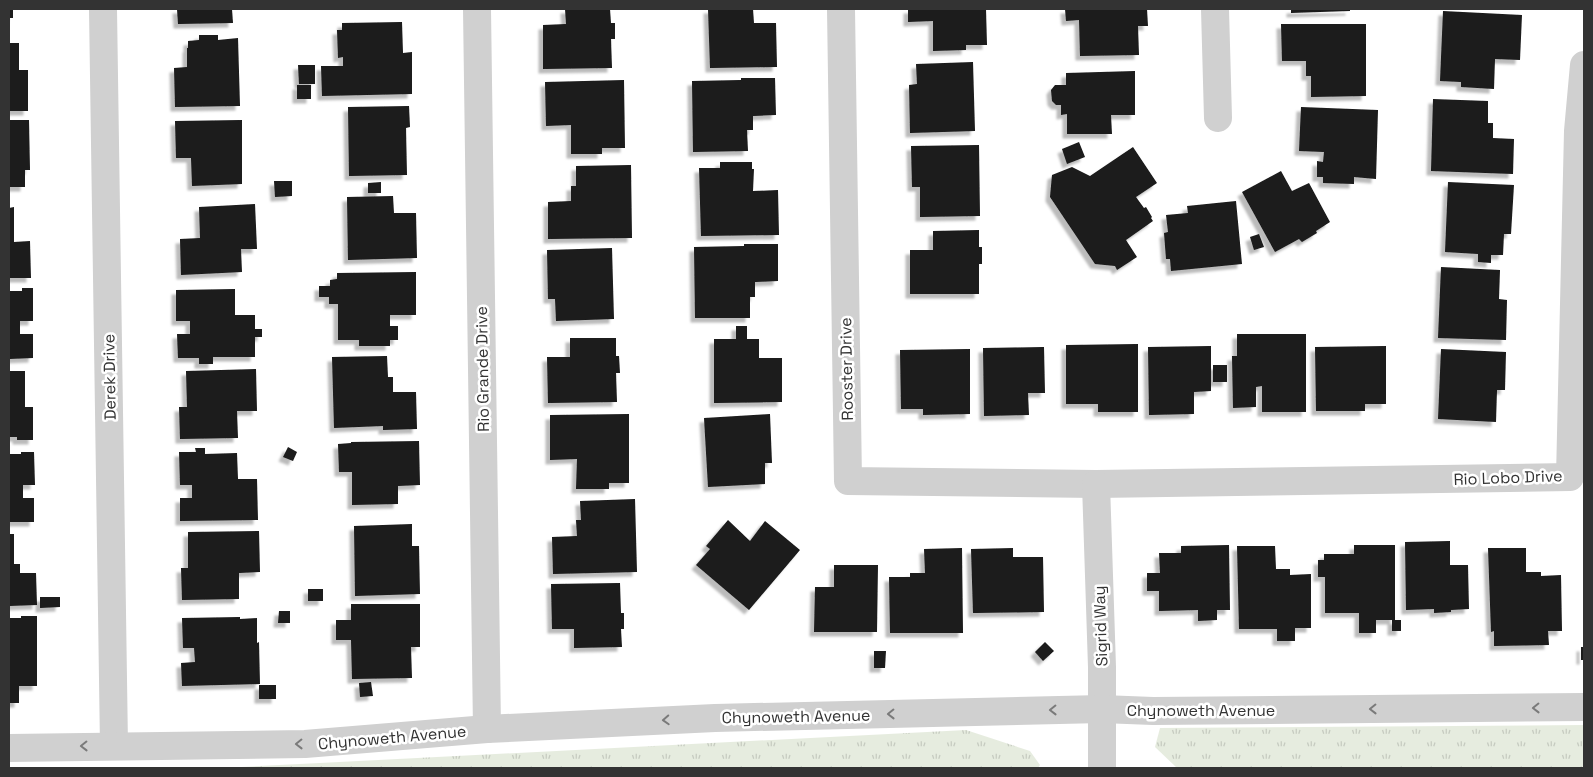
<svg xmlns="http://www.w3.org/2000/svg" width="1593" height="777" viewBox="0 0 1593 777" font-family="'Space Grotesk',sans-serif">
<defs>
<pattern id="grass-tufts" width="24" height="20" patternUnits="userSpaceOnUse" patternTransform="scale(1.25)"><rect width="24" height="20" fill="#e6ecdf"/><path d="M3 7l-1-3M5 7V3M7 7l1-3M15 17l-1-3M17 17v-4M19 17l1-3" fill="none" stroke="#c6cbc0"/></pattern>
<filter id="shadow"><feDropShadow dx="-4.5" dy="4.5" stdDeviation="1" flood-color="#0004"/></filter>
</defs>
<rect width="100%" height="100%" fill="#fff"/>
<g fill="url(#grass-tufts)">
<polygon points="1584,725 1584,768 1177,768 1155,747 1160,728"/>
<polygon points="966,730 1030,751 1040,765 1038,768 222,768"/>
</g>
<g fill="#1a1a1a" filter="url(#shadow)">
<rect x="9" y="9" width="4" height="9"/>
<polygon points="177,9 232,9 233,23 178,24"/>
<polygon points="565,9 610,9 611,23 615,23 615,39 611,39 612,68 543,69 543,25 566,24"/>
<polygon points="708,9 753,9 754,23 776,23 777,67 710,68"/>
<polygon points="908,9 986,9 987,45 966,45 966,50 933,51 933,21 908,22"/>
<polygon points="1065,9 1147,9 1148,26 1138,26 1139,55 1080,56 1079,20 1066,21"/>
<polygon points="1291,9 1350,9 1350,11 1291,13"/>
<polygon points="1443,11 1522,15 1520,60 1495,59 1494,89 1461,87 1461,82 1440,81"/>
<polygon points="402,22 403,53 412,52 412,94 322,96 321,66 343,66 343,57 338,58 337,30 342,30 342,23"/>
<polygon points="1281,24 1366,24 1366,96 1311,97 1311,76 1306,76 1306,61 1282,61"/>
<polygon points="199,35 218,35 218,40 238,38 240,106 175,107 174,68 187,67 187,48 188,48 188,41 199,40"/>
<polygon points="9,43 19,43 19,70 28,70 28,111 9,111"/>
<polygon points="973,62 975,131 910,133 909,85 917,84 916,64"/>
<polygon points="298,65 315,65 315,84 299,84"/>
<polygon points="1135,71 1135,115 1111,115 1112,134 1067,134 1067,114 1061,115 1061,105 1056,105 1052,101 1051,90 1055,85 1066,85 1066,73"/>
<polygon points="741,78 775,78 776,115 753,116 753,130 747,130 748,151 693,152 692,81 741,80"/>
<polygon points="624,80 625,148 602,148 602,154 571,154 571,125 546,126 545,82"/>
<rect x="297" y="85" width="14" height="14"/>
<polygon points="1433,99 1488,101 1488,123 1493,123 1493,138 1514,139 1513,174 1431,171"/>
<polygon points="409,106 410,127 406,128 407,175 349,176 348,107"/>
<polygon points="1301,107 1378,110 1376,179 1354,177 1354,184 1323,183 1323,177 1317,177 1317,161 1323,162 1324,152 1299,151"/>
<polygon points="9,120 29,120 30,170 25,170 25,187 9,187"/>
<polygon points="242,120 242,184 192,186 191,158 176,158 175,121"/>
<polygon points="1079,142 1085,157 1067,164 1062,149"/>
<polygon points="979,145 980,216 920,217 920,187 912,187 911,146"/>
<polygon points="1133,147 1157,183 1136,197 1144,208 1146,207 1152,217 1151,218 1153,221 1126,240 1137,257 1117,270 1115,266 1095,264 1050,197 1052,175 1072,167 1090,176"/>
<polygon points="720,162 752,162 752,169 754,169 753,191 778,190 779,235 701,236 699,168 720,168"/>
<polygon points="631,165 632,238 548,239 548,202 571,201 571,186 576,186 576,166"/>
<polygon points="1281,171 1292,191 1309,183 1330,222 1316,231 1317,233 1302,242 1299,239 1275,252 1242,192"/>
<polygon points="274,181 292,181 292,196 275,197"/>
<polygon points="381,182 381,193 368,193 368,183"/>
<polygon points="1448,182 1514,185 1511,234 1504,234 1503,255 1491,255 1491,263 1478,262 1478,254 1445,252"/>
<polygon points="393,196 394,213 416,213 417,258 348,260 347,197"/>
<polygon points="1236,201 1242,264 1171,271 1170,259 1166,259 1164,233 1168,232 1166,215 1188,213 1187,206"/>
<polygon points="255,204 257,249 241,249 242,272 181,275 180,239 200,238 199,207"/>
<polygon points="14,207 14,242 30,241 31,278 10,278 9,276 9,208"/>
<polygon points="979,230 979,247 982,247 982,264 979,264 979,294 910,294 910,250 933,250 933,231"/>
<polygon points="1259,234 1264,247 1254,250 1250,237"/>
<polygon points="744,244 778,244 778,281 755,282 755,297 750,297 750,318 695,318 694,247 744,246"/>
<polygon points="612,248 614,319 556,321 555,299 548,299 547,250"/>
<polygon points="1441,267 1500,270 1499,299 1507,300 1506,340 1438,338"/>
<polygon points="416,272 416,315 390,315 390,326 398,326 398,340 390,340 390,346 359,346 359,340 338,340 338,304 329,304 329,297 319,297 319,286 330,286 330,280 337,279 337,273"/>
<polygon points="22,288 33,288 33,321 20,321 20,334 33,334 33,358 9,359 9,291 22,291"/>
<polygon points="235,289 235,315 255,315 255,329 262,329 262,337 255,337 255,357 213,357 213,364 199,364 199,358 178,358 177,334 190,334 190,321 176,321 176,290"/>
<polygon points="736,326 747,326 747,339 759,339 759,358 782,358 782,402 714,403 714,339 736,339"/>
<polygon points="1237,334 1306,334 1306,412 1262,412 1262,386 1256,387 1256,407 1233,408 1232,356 1237,356"/>
<polygon points="570,338 616,338 616,356 619,356 620,373 616,373 617,402 548,403 547,357 570,357"/>
<polygon points="1138,344 1138,412 1098,412 1098,404 1066,404 1066,345"/>
<polygon points="1211,346 1211,391 1194,392 1194,414 1149,415 1148,347"/>
<polygon points="1386,346 1386,404 1365,404 1365,411 1316,411 1315,347"/>
<polygon points="1044,347 1045,393 1028,393 1029,415 984,416 983,348"/>
<polygon points="970,349 970,414 923,415 923,409 901,409 900,350"/>
<polygon points="1441,349 1506,352 1505,390 1497,390 1496,422 1438,419"/>
<polygon points="387,356 388,377 393,377 393,392 416,392 417,429 383,430 383,426 334,428 332,357"/>
<rect x="1213" y="365" width="14" height="17"/>
<polygon points="256,369 257,411 237,411 238,438 180,439 179,407 187,407 186,371"/>
<polygon points="9,371 25,371 25,407 33,407 33,440 17,440 17,437 9,437"/>
<polygon points="629,414 629,483 609,483 609,489 576,489 577,459 550,460 550,415"/>
<polygon points="770,414 772,463 765,463 765,484 708,487 704,418"/>
<polygon points="419,441 420,485 398,486 398,504 352,505 352,472 339,472 338,444 351,443 351,442"/>
<polygon points="288,447 297,452 293,461 283,457"/>
<polygon points="195,448 205,448 205,454 237,453 238,479 257,479 258,520 180,521 180,498 192,498 192,485 180,485 179,452 196,452"/>
<polygon points="21,452 34,452 35,485 23,485 23,498 34,498 34,522 9,522 9,454 21,454"/>
<polygon points="635,499 637,572 553,574 552,537 577,536 576,520 581,520 580,501"/>
<polygon points="728,520 750,541 765,521 800,550 749,610 696,565 710,549 706,546"/>
<polygon points="412,524 412,546 419,546 420,594 355,596 354,526"/>
<polygon points="259,531 260,572 239,573 239,599 182,600 181,568 188,568 188,532"/>
<polygon points="9,534 14,534 14,564 20,564 20,573 36,573 37,605 9,606"/>
<polygon points="1450,541 1450,565 1468,565 1469,609 1451,610 1451,612 1434,613 1434,609 1406,610 1405,542"/>
<polygon points="1229,545 1230,610 1217,610 1217,620 1198,621 1198,610 1159,611 1159,591 1147,591 1147,573 1160,573 1159,553 1181,553 1181,546"/>
<polygon points="1354,545 1395,545 1395,620 1401,620 1401,631 1392,631 1392,620 1376,620 1376,633 1359,633 1359,613 1325,613 1325,577 1318,577 1318,560 1324,560 1324,554 1354,554"/>
<polygon points="1237,546 1275,546 1276,569 1290,569 1290,575 1311,574 1311,628 1295,628 1295,641 1277,641 1277,629 1239,629"/>
<polygon points="962,548 963,633 890,633 889,577 910,577 910,573 925,573 924,549"/>
<polygon points="1013,548 1013,557 1043,557 1044,612 973,613 971,549"/>
<polygon points="1488,548 1526,548 1526,572 1541,572 1541,576 1561,575 1562,631 1548,631 1549,645 1494,646 1494,631 1491,632"/>
<polygon points="834,565 878,565 877,632 814,632 815,587 834,587"/>
<polygon points="620,583 621,613 624,613 624,629 621,629 622,647 574,648 574,629 552,629 551,584"/>
<rect x="308" y="589" width="15" height="12"/>
<polygon points="40,597 60,597 60,607 40,608"/>
<polygon points="351,604 420,604 420,647 411,647 412,678 352,679 351,640 336,640 336,620 351,620"/>
<polygon points="279,611 290,611 290,623 278,623"/>
<polygon points="21,616 37,616 37,686 19,686 19,703 9,703 9,618 21,618"/>
<polygon points="240,617 240,619 257,618 257,643 259,642 260,684 182,686 181,663 195,662 194,648 183,648 182,618"/>
<polygon points="1045,642 1054,651 1043,661 1035,652"/>
<rect x="1581" y="647" width="3" height="13"/>
<polygon points="874,651 886,651 885,668 874,668"/>
<polygon points="371,682 373,696 360,697 359,683"/>
<rect x="259" y="685" width="17" height="14"/>
</g>
<g fill="none" stroke-linecap="round" stroke-linejoin="round">
<g stroke="#d0d0d0" stroke-width="28">
<polyline points="103,9 114,746"/>
<polyline points="477,9 487,729"/>
<polyline points="841,9 848,481 1096,484 1570,477 1578,131 1584,65"/>
<polyline points="1215,9 1218,118"/>
<polyline points="1096,484 1102,667 1102,768"/>
</g>
<polyline stroke="#d0d0d0" stroke-width="28" points="9,748 305,744 487,729 715,718 1102,709 1153,711 1584,707"/>
</g>
<defs><path id="oneway-chevron" d="M-2-3.5L2.5 0L-2 3.5" fill="none" stroke-width="1.6" stroke-linecap="round" stroke-linejoin="round" transform="scale(1.25)"/></defs>
<g stroke="#7a7a7a">
<use href="#oneway-chevron" transform="translate(1536 708) rotate(179)"/>
<use href="#oneway-chevron" transform="translate(1373 709) rotate(179)"/>
<use href="#oneway-chevron" transform="translate(1053 710) rotate(179)"/>
<use href="#oneway-chevron" transform="translate(891 714) rotate(179)"/>
<use href="#oneway-chevron" transform="translate(666 720) rotate(177)"/>
<use href="#oneway-chevron" transform="translate(299 744) rotate(179)"/>
<use href="#oneway-chevron" transform="translate(84 746) rotate(179)"/>
</g>
<g text-anchor="middle" stroke-width="5" stroke-linejoin="round" paint-order="stroke">
<g font-size="16" fill="#333" stroke="#fff">
<text transform="translate(482 369) rotate(-91)" y="6">Rio Grande Drive</text>
<text transform="translate(846 369) rotate(-91)" y="6">Rooster Drive</text>
<text transform="translate(109 377) rotate(-91)" y="6">Derek Drive</text>
<text transform="translate(1508 477) rotate(-2)" y="6">Rio Lobo Drive</text>
<text transform="translate(1100 626) rotate(-92)" y="6">Sigrid Way</text>
<text x="1201" y="716">Chynoweth Avenue</text>
<text transform="translate(796 716) rotate(-1)" y="6">Chynoweth Avenue</text>
<text transform="translate(392 737) rotate(-5)" y="6">Chynoweth Avenue</text>
</g>
</g>
<rect width="1593" height="777" fill="none" stroke="#333333" stroke-width="20"/>
</svg>
